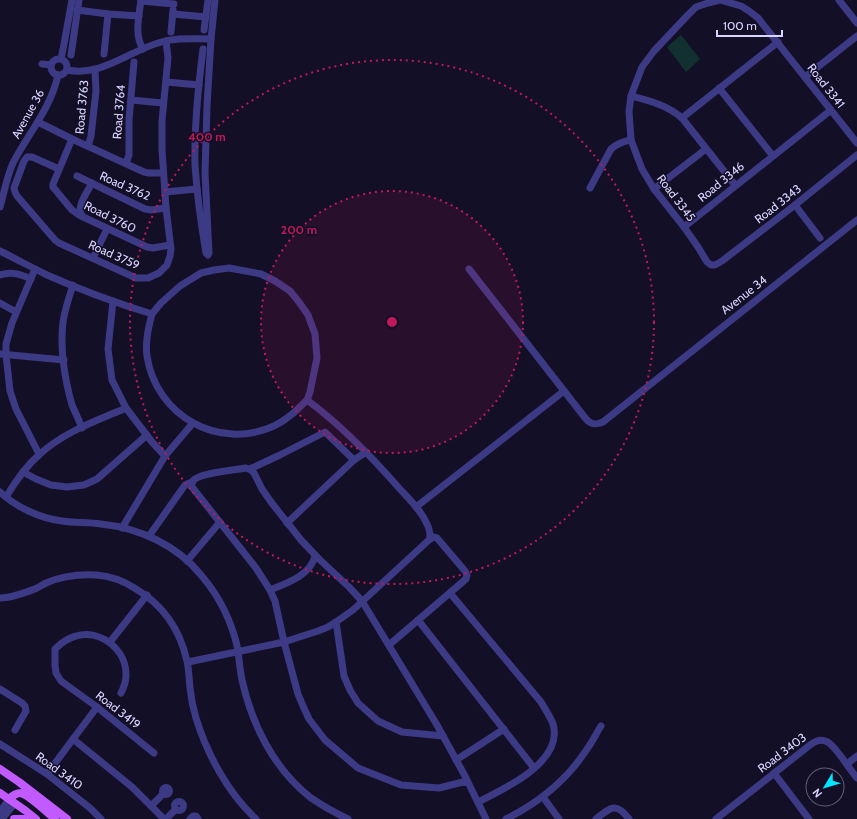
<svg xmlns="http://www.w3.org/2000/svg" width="857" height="819" viewBox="0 0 857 819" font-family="Cabin,sans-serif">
<rect width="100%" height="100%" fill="#130f26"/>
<polygon fill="#12302f" points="681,35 700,59 686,72 667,47"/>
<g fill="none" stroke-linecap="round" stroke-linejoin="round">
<g stroke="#3d3a85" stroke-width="7">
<path d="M141 0C139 16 134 35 143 49"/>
<polyline points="839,0 857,23"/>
<polyline points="141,1 174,4"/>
<polyline points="77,10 108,14 139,16"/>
<polyline points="173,14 206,17"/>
<polyline points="204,30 208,0"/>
<polyline points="171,32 173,10"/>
<path d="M203 49C198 88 194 126 195 165 197 195 201 224 206 253L208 255 209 253 205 173 207 106 211 39 215 0"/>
<polyline points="104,54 108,14"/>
<polyline points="71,55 79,0"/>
<circle cx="59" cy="67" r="8"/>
<polyline points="61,59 64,44 72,0"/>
<polyline points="42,64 51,65"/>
<path d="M67 70C100 77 128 52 158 43 176 37 193 39 211 39"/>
<polyline points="805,77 857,36"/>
<polyline points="166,82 199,85"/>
<polyline points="719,88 773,156"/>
<path d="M631 96C650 101 667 105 682 118L735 185"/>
<polyline points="131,100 163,103"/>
<polyline points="682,118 778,42"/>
<polyline points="38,122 72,139 144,172 149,173 163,173"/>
<polyline points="72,139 53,184 53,187 72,210 79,215 147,247 153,248 170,245"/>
<polyline points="857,143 758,18 749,11 741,6 720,0 708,3 696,7 686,17 654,51 642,67 631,96 629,111 631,140 642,169 654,189 684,227 698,247 707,262 711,265 715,265 722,261 795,205 857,155"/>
<polyline points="88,146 91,136 96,91 95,70"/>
<polyline points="126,163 129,155 129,120 134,62"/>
<polyline points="59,169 32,157 27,157 24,161 14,188 15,192 17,196 55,240 59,243 136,278 148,278 159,273 167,265 170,256 171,249 166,208 162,150 162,121 168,58 166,41"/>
<polyline points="77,176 145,209 151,210 166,208"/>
<path d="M590 188 611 149C617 144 623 141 631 140"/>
<polyline points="654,189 706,149"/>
<polyline points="165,192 197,189"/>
<polyline points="795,205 820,238"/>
<path d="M0 207C4 193 7 176 13 163 28 134 51 108 58 75"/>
<path d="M82 216C76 206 87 193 92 183"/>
<polyline points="684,227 831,110"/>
<path d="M0 251C16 259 31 267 47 275 81 290 116 303 152 314L161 303 180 286 201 273 214 270 229 268 261 274 275 281 290 291 299 302 308 315 315 334 317 358 310 392 307 400C341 425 371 456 399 488 409 499 421 510 427 524 430 529 430 534 430 539"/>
<polyline points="93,258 107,229"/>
<polyline points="35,269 12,323 6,344 6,355 10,391 16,409 39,454"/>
<path d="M469 269 586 419C591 425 596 425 603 422L857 220"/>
<path d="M0 275C11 271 20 274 31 279"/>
<path d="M73 285C69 297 65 309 63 322 60 348 65 380 72 405 75 412 79 420 82 428"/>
<polyline points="113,301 108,349 112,380 126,408 152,442 165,456"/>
<polyline points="0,303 16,312"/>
<path d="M152 314C148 328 145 342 147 356 156 416 219 451 274 426 287 420 297 410 307 400"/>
<polyline points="0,354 64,360"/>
<polyline points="250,469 280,455 325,432 354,460"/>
<polyline points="23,472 36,479 51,485 67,487 84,485 97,479 147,435"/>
<path d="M0 492C16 507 39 518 62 521 75 523 88 522 101 524 139 528 177 545 201 575 220 597 232 622 238 650 239 660 240 670 242 680 252 725 274 769 311 798 323 806 335 813 348 819"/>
<path d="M6 497C15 482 26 466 40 454 64 432 96 421 126 408"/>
<polyline points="416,507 564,391"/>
<polyline points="287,523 354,460 366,452"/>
<polyline points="122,528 165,456 193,423"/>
<polyline points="149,536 185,485 192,482"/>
<polyline points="187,561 220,522"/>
<path d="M270 590C287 583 310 576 315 556"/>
<path d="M450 593 541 702C545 709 550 716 553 724 564 762 504 789 478 802"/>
<path d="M0 598C12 598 24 593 35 589 39 587 42 585 46 583 62 576 79 574 96 575 111 576 124 581 136 589 163 605 180 630 187 661 189 670 189 679 190 688 191 698 193 708 196 718 207 754 228 793 256 819"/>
<polyline points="418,620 534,768"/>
<polyline points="336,622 344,676 350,690 358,703 378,721 402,732 443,736"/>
<polyline points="110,642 147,595"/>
<polyline points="188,662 284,642 318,631 328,627 336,622 353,610 430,539 433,537 437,538 465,571 467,575 466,579 389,645"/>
<polyline points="0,689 22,703 25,706 26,711 15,730"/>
<path d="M121 693C124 687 126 682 126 676 127 650 101 629 76 636 68 638 61 643 55 649V665L56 673 61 681 97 707 154 753"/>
<polyline points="73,739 132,787 164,819"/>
<polyline points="0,744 47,774 90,808 101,819"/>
<polyline points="456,760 481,744 504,729"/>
<polyline points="847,764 857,756"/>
<polyline points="774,773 809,819"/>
<polyline points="47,774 97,707"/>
<path d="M467 781 439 788 401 785 358 768 325 740 309 719 303 706 298 694 284 642 275 601 270 590 256 568 192 487C192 485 191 484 193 481 198 473 236 470 246 468L251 470 254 473 262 489 271 502 301 540 319 559 349 587 362 601 437 725 465 776 486 819"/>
<circle cx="166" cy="791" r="3.5"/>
<polyline points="543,797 559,819"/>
<circle cx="179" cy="806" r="4.5"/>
<polyline points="151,806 163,794"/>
<polyline points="0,812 9,799"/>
<polyline points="2,819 15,803"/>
<polyline points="166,819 176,809"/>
<polyline points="190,819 193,816 196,816 198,819"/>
<path d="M506 819C538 803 565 782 585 752 591 744 596 734 601 726"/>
<path d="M596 819C611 807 616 802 629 819"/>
<path d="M716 819 810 745C826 732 834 748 843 759 848 766 852 772 857 778"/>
</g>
<g stroke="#c25bff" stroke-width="8">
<polyline points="0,769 19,782 67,819"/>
<polyline points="0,793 26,811 36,819"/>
<path d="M9 799C12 796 16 793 21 793 29 795 48 813 55 819"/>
<polyline points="14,819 25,819"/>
</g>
</g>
<circle cx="392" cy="322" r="131" fill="#c2185b" fill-opacity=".12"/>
<g fill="none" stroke="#c2185b" stroke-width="2" stroke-dasharray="2 4">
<circle cx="392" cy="322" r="131"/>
<circle cx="392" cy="322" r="262"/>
</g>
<g text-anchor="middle" stroke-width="3" stroke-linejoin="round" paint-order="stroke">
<g font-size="12" fill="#d9d4ff" stroke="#130f26">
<text transform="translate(826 86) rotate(52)" y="4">Road 3341</text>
<text transform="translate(82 107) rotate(-85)" y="4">Road 3763</text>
<text transform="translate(119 112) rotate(-86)" y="4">Road 3764</text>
<text transform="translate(28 114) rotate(-61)" y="4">Avenue 36</text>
<text transform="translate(721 182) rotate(-39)" y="4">Road 3346</text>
<text transform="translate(125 186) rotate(24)" y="4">Road 3762</text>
<text transform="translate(676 198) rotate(53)" y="4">Road 3345</text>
<text transform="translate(778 204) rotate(-38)" y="4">Road 3343</text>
<text transform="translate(110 217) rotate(26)" y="4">Road 3760</text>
<text transform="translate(114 255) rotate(24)" y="4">Road 3759</text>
<text transform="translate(744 295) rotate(-38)" y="4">Avenue 34</text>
<text transform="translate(118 710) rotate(38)" y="4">Road 3419</text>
<text transform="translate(782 753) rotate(-37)" y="4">Road 3403</text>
<text transform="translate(59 771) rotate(36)" y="4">Road 3410</text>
</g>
</g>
<circle cx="392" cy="322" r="6" fill="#c2185b" stroke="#130f26" stroke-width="2"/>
<g font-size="12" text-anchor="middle" font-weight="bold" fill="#c2185b" stroke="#130f26" stroke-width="3" stroke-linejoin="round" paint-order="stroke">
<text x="207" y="141">400 m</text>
<text x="299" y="234">200 m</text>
</g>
<g transform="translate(825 787) rotate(232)"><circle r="19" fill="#130f26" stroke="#625e7d"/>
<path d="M0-3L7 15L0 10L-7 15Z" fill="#00e5ff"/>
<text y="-6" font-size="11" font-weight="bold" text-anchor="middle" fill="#d9d4ff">N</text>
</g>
<path d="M717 30v6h65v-6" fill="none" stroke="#d9d4ff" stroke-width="2"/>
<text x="723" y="30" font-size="12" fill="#d9d4ff" stroke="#130f26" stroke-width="3" paint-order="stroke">100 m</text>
</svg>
